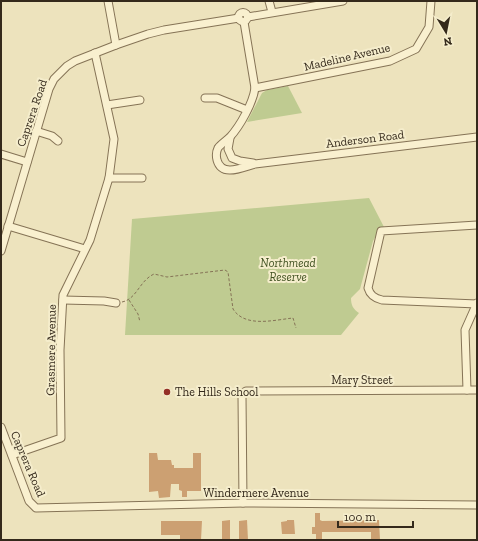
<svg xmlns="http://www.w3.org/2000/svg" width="478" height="541" viewBox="0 0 478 541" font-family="'Zilla Slab',serif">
<rect width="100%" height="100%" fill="#ede3bd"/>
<g fill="#bfcb91">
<polygon points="288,86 302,113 247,122 262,93 267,90"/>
<path d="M369 198 384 227 378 232 373 241 360 289 351 298C351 305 353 309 359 313L341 335H125L132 219Z"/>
</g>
<g fill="#cca072">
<polygon points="149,453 157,453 158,460 171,460 172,465 174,465 174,468 193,468 193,453 201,453 201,491 187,491 187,497 182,497 182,491 179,490 179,484 171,484 170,497 159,498 158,491 149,492"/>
<polygon points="315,513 320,513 320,520 322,521 379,520 380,540 371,540 371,532 322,532 322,540 316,540 316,534 312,534 312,527 315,527"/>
<polygon points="230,520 230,540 222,540 222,521"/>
<polygon points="247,520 248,540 239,540 239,521"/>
<polygon points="287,520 294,520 295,534 282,534 281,522 287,521"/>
<polygon points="161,521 202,521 201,540 180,540 180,535 161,535"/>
</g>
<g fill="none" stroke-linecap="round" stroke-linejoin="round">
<defs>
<g id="minor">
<polyline points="108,1 116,45"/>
<polyline points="269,1 272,12"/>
<circle cx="243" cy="17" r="4.5"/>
<polyline points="248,17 343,1"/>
<path d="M244 22 255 88C253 103 240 126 230 137 226 141 221 144 218 148 216 152 216 156 217 160 222 178 243 167 255 164L477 137"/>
<polyline points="255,88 390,61 416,49 429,27 431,1"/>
<polyline points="205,98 217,98 247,110"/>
<polyline points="107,105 140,100"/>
<polyline points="36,131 52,136 58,141"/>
<polyline points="230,138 228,149 232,158 240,161 253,163"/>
<polyline points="1,154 27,162"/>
<polyline points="109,178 142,178"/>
<polyline points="8,226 85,249"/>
<polyline points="1,251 49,89 54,79 67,66 75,61 116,45 148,34 164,30 239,18"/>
<polyline points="63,300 104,301 116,303"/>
<path d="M477 304 382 300C374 298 370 295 368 288L381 231 477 225"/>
<polyline points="467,390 465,330 477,303"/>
<polyline points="1,427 29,501 36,508 243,503 477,505"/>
<polyline points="12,455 61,438 60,350 63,295 90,240 109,178 114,139 95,53"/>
<polyline points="243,503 242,396 243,393 246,391 477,390"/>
</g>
</defs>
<use href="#minor" stroke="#857356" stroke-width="9"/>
<g stroke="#857356" stroke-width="1" stroke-dasharray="3 2" stroke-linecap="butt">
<polyline points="129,300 138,314 140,322"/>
<path d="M122 302C137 299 139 281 154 274L167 277 225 270 228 272 233 309C245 328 274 320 293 318L296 328"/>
</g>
<use href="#minor" stroke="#f9f0cf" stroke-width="7"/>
</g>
<circle fill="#942f26" stroke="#f5edcc" stroke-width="1.5" cx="167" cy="392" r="4"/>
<g text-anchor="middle" stroke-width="4" stroke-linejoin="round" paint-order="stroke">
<g font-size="12" fill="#34291b" stroke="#f5edcc">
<text transform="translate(347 57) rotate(-13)" y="4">Madeline Avenue</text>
<text transform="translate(32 113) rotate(-71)" y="4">Caprera Road</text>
<text transform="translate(365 139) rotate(-7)" y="4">Anderson Road</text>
<text transform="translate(51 350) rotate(-89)" y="4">Grasmere Avenue</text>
<text x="362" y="384">Mary Street</text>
<text transform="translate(28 464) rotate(67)" y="4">Caprera Road</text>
<text x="256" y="497">Windermere Avenue</text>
</g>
<g font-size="12" font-style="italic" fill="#405121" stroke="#f5edcc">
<text x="288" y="267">Northmead<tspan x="288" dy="14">Reserve</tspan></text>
</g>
<g font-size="12" fill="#34291b" stroke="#f5edcc" text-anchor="start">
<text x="175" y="396">The Hills School</text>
</g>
</g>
<rect width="478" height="541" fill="none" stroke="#34291b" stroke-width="4"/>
<g transform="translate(446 32) rotate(170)" stroke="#f5edcc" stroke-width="3" paint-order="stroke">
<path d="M0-3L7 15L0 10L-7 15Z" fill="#34291b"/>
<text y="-6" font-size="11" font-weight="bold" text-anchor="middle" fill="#34291b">N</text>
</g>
<path d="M338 521v6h75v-6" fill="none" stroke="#34291b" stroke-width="2"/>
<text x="344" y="521" font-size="12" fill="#34291b" stroke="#f5edcc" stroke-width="3" paint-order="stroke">100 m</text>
</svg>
